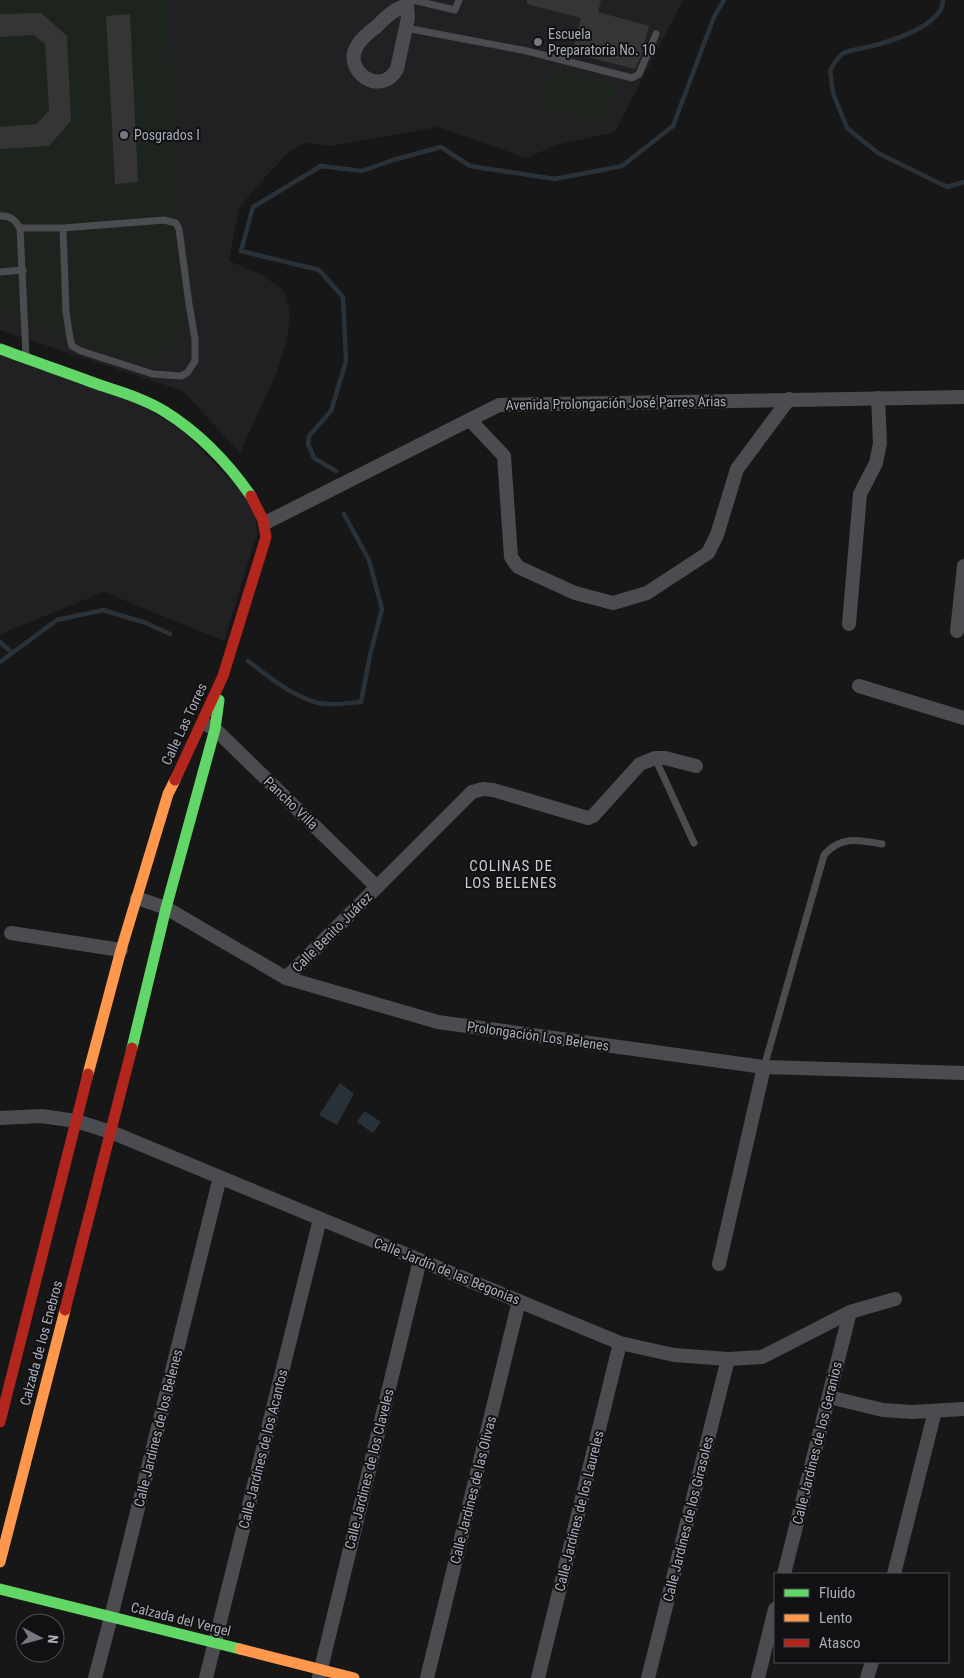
<svg xmlns="http://www.w3.org/2000/svg" width="964" height="1678" viewBox="0 0 964 1678" font-family="'Roboto Condensed',sans-serif">
<rect width="100%" height="100%" fill="#171717"/>
<g fill="#212123">
<polygon points="0,0 683,0 615,132 557,145 526,158 438,127 331,146 305,143 290,151 258,185 239,208 229,261 261,274 284,291 290,314 287,339 276,374 240,453 183,391 0,330"/>
<polygon points="0,355 136,402 182,430 256,506 257,534 224,641 104,592 5,632 0,636"/>
</g>
<g fill="#1d241e">
<path d="M0 0H168L182 323C177 339 168 355 151 360 146 362 137 360 131 360L0 312Z"/>
<polygon points="552,68 617,85 606,125 541,107"/>
</g>
<g fill="#2a3239">
<polygon points="340,1083 354,1094 337,1125 319,1115"/>
<polygon points="364,1111 381,1122 373,1133 357,1122"/>
</g>
<g fill="none" stroke-linecap="round" stroke-linejoin="round">
<g stroke="#2a3239" stroke-width="4.5">
<path d="M943 0C943 26 889 42 868 47 861 49 848 50 842 54 838 58 833 65 830 70L833 93 847 128 878 153 947 187 964 182"/>
<polyline points="336,471 314,458 308,444 309,436 331,411 346,361 343,297 319,270 241,251 253,207 321,166 362,171 393,160 441,147 470,166 555,179 622,166 673,126 714,17 724,0"/>
<polyline points="0,642 12,653"/>
<path d="M248 661C269 677 292 696 318 703 331 706 348 703 361 702L370 655 382 609 369 560 344 514"/>
<polyline points="0,662 57,620 103,610 146,623 170,634"/>
</g>
</g>
<g fill="#353536">
<polygon points="527,0 601,0 598,12 649,26 641,56 635,69 572,53 581,18 527,4"/>
<polygon points="41,13 67,36 71,121 49,146 0,149 0,127 37,124 49,110 45,44 34,35 0,37 0,14"/>
<polygon points="130,14 138,182 115,184 106,16"/>
</g>
<g fill="none" stroke-linecap="round" stroke-linejoin="round">
<g stroke="#4b4c50" stroke-width="7">
<polyline points="413,0 455,10 459,0"/>
<polyline points="406,28 527,51 632,78 639,74 656,34"/>
<path d="M0 216C10 215 15 220 20 228L26 356"/>
<polyline points="20,228 63,228 164,220 176,223 179,229 189,304 195,339 195,361 187,373 181,376 153,374 81,351 72,346 70,338 66,312 63,228"/>
<polyline points="0,272 23,270"/>
<polyline points="655,758 694,843"/>
<path d="M764 1067 824 855C841 835 859 840 882 844"/>
</g>
<g stroke="#4b4c50" stroke-width="14">
<path d="M407 5C394 9 386 17 376 27 369 32 361 39 357 46 342 71 381 98 397 69L408 18 407 5 408 0"/>
<polyline points="470,420 504,456 511,557 518,567 575,593 613,603 647,593 708,553 717,535 737,469 789,399"/>
<polyline points="265,523 499,405 964,397"/>
<polyline points="849,624 860,494 876,463 880,443 878,398"/>
<polyline points="957,631 964,566"/>
<polyline points="859,686 964,718"/>
<polyline points="209,726 215,729 377,887"/>
<polyline points="137,898 166,908 286,978 438,1022 764,1067 964,1073"/>
<polyline points="11,933 121,950"/>
<polyline points="286,978 472,792 483,789 493,790 588,818 593,816 640,764 655,758 665,758 696,766"/>
<polyline points="0,1118 42,1116 76,1121 111,1132 620,1343 674,1355 728,1359 762,1357 850,1312 895,1299"/>
<polyline points="719,1264 764,1067"/>
<polyline points="829,1397 883,1410 912,1412 964,1409"/>
<polyline points="784,1574 850,1312"/>
<polyline points="894,1574 935,1411"/>
<polyline points="319,1677 420,1260"/>
<polyline points="95,1678 111,1617 220,1177"/>
<polyline points="206,1678 320,1219"/>
<polyline points="427,1678 519,1301"/>
<polyline points="538,1678 620,1343"/>
<polyline points="648,1678 728,1359"/>
<polyline points="758,1678 775,1609"/>
<polyline points="867,1678 872,1662"/>
</g>
<g stroke="#63d668" stroke-width="11">
<path d="M0 349C32 361 65 372 97 384 120 392 143 398 164 411 198 432 228 463 251 496"/>
<polyline points="132,1048 166,908 215,729 219,700"/>
<polyline points="0,1589 240,1649"/>
</g>
<g stroke="#ff974d" stroke-width="11">
<polyline points="88,1074 121,950 168,794 175,780"/>
<polyline points="0,1562 65,1310"/>
<polyline points="240,1649 354,1678"/>
</g>
<g stroke="#b3261e" stroke-width="11">
<polyline points="175,780 223,676 266,537 263,520 251,496"/>
<polyline points="65,1310 132,1048"/>
<polyline points="0,1422 88,1074"/>
</g>
</g>
<g fill="#757880" stroke="#111113" stroke-width="2">
<circle cx="538" cy="42" r="5"/>
<circle cx="124" cy="135" r="5"/>
</g>
<g text-anchor="middle" stroke-width="4" stroke-linejoin="round" paint-order="stroke">
<g font-size="14" fill="#a8adb8" stroke="#111113" text-anchor="start">
<text x="548" y="39">Escuela<tspan x="548" dy="16">Preparatoria No. 10</tspan></text>
<text x="134" y="140">Posgrados I</text>
</g>
<g font-size="14" fill="#a8adb8" stroke="#111113">
<text transform="translate(616 403) rotate(-1)" y="5">Avenida Prolongación José Parres Arias</text>
<text transform="translate(184 724) rotate(-65)" y="5">Calle Las Torres</text>
<text transform="translate(291 803) rotate(44)" y="5">Pancho Villa</text>
<text transform="translate(332 932) rotate(-45)" y="5">Calle Benito Juárez</text>
<text transform="translate(538 1036) rotate(8)" y="5">Prolongación Los Belenes</text>
<text transform="translate(447 1271) rotate(22)" y="5">Calle Jardín de las Begonias</text>
<text transform="translate(41 1343) rotate(-75)" y="5">Calzada de los Enebros</text>
<text transform="translate(158 1428) rotate(-76)" y="5">Calle Jardines de los Belenes</text>
<text transform="translate(817 1443) rotate(-76)" y="5">Calle Jardines de los Geranios</text>
<text transform="translate(263 1449) rotate(-76)" y="5">Calle Jardines de los Acantos</text>
<text transform="translate(369 1469) rotate(-76)" y="5">Calle Jardines de los Claveles</text>
<text transform="translate(473 1490) rotate(-76)" y="5">Calle Jardines de las Olivas</text>
<text transform="translate(579 1511) rotate(-76)" y="5">Calle Jardines de los Laureles</text>
<text transform="translate(688 1519) rotate(-76)" y="5">Calle Jardines de los Girasoles</text>
<text transform="translate(181 1619) rotate(14)" y="5">Calzada del Vergel</text>
</g>
<g font-size="15" letter-spacing="1" fill="#c9ccd4" stroke="#111113">
<text x="511" y="871">COLINAS DE<tspan x="511" dy="17">LOS BELENES</tspan></text>
</g>
</g>
<rect x="774" y="1573" width="175" height="90" fill="#111113" stroke="#4d4f55"/>
<rect x="784" y="1589" width="25" height="8" fill="#63d668" stroke="#4d4f55"/>
<text x="819" y="1598" font-size="15" fill="#a8adb8">Fluido</text>
<rect x="784" y="1614" width="25" height="8" fill="#ff974d" stroke="#4d4f55"/>
<text x="819" y="1623" font-size="15" fill="#a8adb8">Lento</text>
<rect x="784" y="1639" width="25" height="8" fill="#b3261e" stroke="#4d4f55"/>
<text x="819" y="1648" font-size="15" fill="#a8adb8">Atasco</text>
<g transform="translate(40 1638) rotate(96)"><circle r="24" fill="#111113" stroke="#4d4f55"/>
<path d="M0-4L9 19L0 12L-9 19Z" fill="#757880"/>
<text y="-8" font-size="14" font-weight="bold" text-anchor="middle" fill="#a8adb8">N</text>
</g>
</svg>
